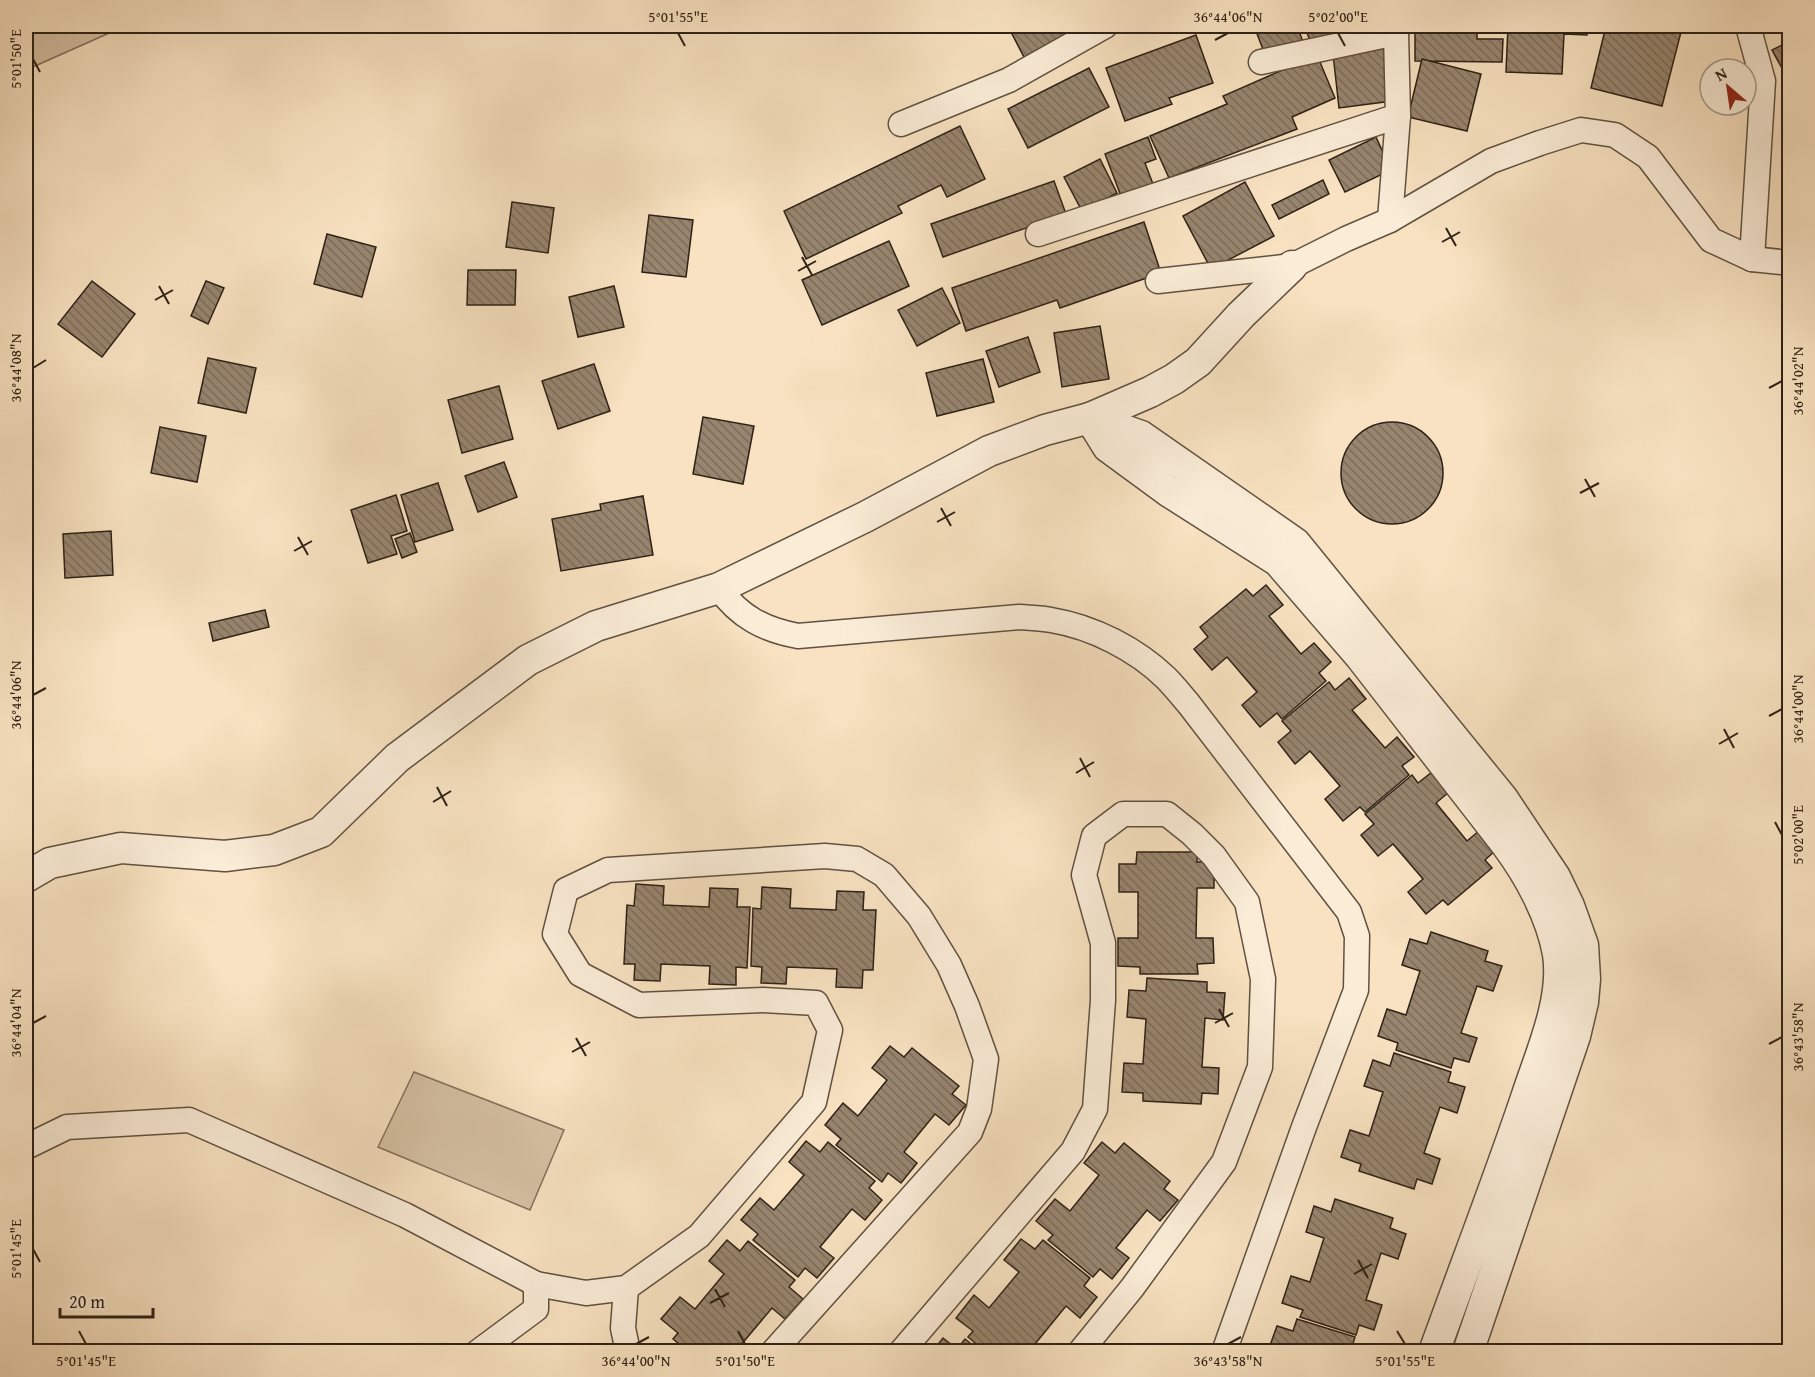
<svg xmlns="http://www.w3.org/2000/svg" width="1815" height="1377" viewBox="0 0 1815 1377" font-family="'Gentium Book Plus',serif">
<defs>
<pattern id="building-back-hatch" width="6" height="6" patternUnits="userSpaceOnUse" patternTransform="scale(1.5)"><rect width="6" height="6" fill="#97856f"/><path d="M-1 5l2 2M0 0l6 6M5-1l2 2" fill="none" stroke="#7c6c5a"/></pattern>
</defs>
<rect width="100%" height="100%" fill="#f8e2c1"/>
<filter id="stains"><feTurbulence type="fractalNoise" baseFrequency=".00333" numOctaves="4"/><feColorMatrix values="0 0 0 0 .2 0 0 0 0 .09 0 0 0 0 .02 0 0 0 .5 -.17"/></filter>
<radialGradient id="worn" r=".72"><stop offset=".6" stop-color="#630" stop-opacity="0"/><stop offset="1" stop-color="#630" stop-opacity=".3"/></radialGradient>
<g fill="#d6c1a4" stroke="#82715d" stroke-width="1.5">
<polygon points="26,26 125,26 26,70"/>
<polygon points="414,1072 564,1130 530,1210 378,1147"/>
</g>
<g fill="url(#building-back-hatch)" stroke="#2e2116" stroke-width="1.5">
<polygon points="1008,26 1064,26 1073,44 1028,65"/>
<polygon points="1254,26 1297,26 1305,47 1266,57"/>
<polygon points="1304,26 1391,26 1313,47"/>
<polygon points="1415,26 1477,26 1477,39 1503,39 1502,62 1415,61"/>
<polygon points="1508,26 1587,26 1587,35 1564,34 1562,74 1506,72"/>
<polygon points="1606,26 1670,26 1682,28 1662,106 1591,88"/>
<polygon points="1196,35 1213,83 1169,98 1172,104 1125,121 1106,68"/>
<polygon points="1790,41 1790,83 1772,50"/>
<polygon points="1386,47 1392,101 1339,108 1333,54"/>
<polygon points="1317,55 1335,98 1292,117 1297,129 1169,178 1150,136 1227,104 1223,96"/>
<polygon points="1422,59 1481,74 1467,131 1408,117"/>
<polygon points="1089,68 1109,107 1028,148 1008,109"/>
<polygon points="960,126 985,179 947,197 941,185 898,206 902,213 806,259 784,211"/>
<polygon points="1148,137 1156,159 1145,163 1153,184 1121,196 1105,154"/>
<polygon points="1376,137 1391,170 1345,192 1329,160"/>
<polygon points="1100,159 1117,193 1082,211 1064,177"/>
<polygon points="1323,180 1329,194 1279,219 1272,205"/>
<polygon points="1054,181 1066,214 943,257 931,224"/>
<polygon points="1245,182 1274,236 1211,269 1183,216"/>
<polygon points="512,202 554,208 548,253 506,247"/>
<polygon points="649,215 693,220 686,277 642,272"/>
<polygon points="1144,222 1161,273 1060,308 1057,300 966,331 952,288"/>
<polygon points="327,234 376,247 362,297 314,284"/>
<polygon points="889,241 909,286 822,325 802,280"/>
<polygon points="468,270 516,270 515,305 467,305"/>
<polygon points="92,281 135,314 102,357 58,324"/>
<polygon points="206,281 224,288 208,324 191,316"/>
<polygon points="614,286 624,327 578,337 569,297"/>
<polygon points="942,288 960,323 917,346 898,310"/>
<polygon points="1100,326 1109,379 1062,387 1054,333"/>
<polygon points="1028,337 1040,372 999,387 986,351"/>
<polygon points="208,358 256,368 246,413 198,403"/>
<polygon points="983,359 994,402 937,416 926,373"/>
<polygon points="594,364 610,411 558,429 542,381"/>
<polygon points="499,386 513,439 462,453 448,400"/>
<polygon points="703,417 754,426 743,484 693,474"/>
<circle cx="1392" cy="473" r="51"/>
<polygon points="160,427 206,436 197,482 151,473"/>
<polygon points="504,462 517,497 478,512 465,476"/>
<polygon points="438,483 453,530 415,542 401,495"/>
<polygon points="396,495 407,531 391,536 397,554 368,563 351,510"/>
<polygon points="643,496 653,555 561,571 552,519 601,510 600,504"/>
<polygon points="111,531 113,575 65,578 63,534"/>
<polygon points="410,533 417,552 402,558 395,539"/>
<polygon points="1266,585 1283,605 1269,616 1301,654 1314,643 1331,662 1319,673 1326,681 1282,719 1277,713 1260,727 1242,705 1257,692 1227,657 1212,670 1194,649 1208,637 1200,627 1246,589 1253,596"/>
<polygon points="265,610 269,627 213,641 209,623"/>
<polygon points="1349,678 1366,699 1352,710 1385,748 1397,737 1414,757 1402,766 1409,775 1365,812 1360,807 1343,821 1325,799 1340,786 1310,751 1295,764 1278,742 1291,731 1282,721 1329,682 1335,690"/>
<polygon points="1432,772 1449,792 1436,803 1467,841 1480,830 1497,849 1485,860 1492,868 1448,905 1443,900 1426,914 1408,892 1423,879 1393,844 1378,856 1361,835 1374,824 1365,814 1412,775 1418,783"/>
<polygon points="1137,852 1197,852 1197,862 1214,862 1214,888 1197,888 1196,938 1213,938 1214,963 1197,964 1198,974 1140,974 1140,967 1118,966 1118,938 1138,938 1138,892 1119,892 1119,864 1136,864"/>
<polygon points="636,884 664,886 663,905 709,907 710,888 738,889 737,907 750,907 747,968 736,967 736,985 709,984 710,966 661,964 660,981 634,980 635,964 624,964 627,905 634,906"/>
<polygon points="762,887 791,889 790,908 836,910 837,891 864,892 863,910 876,910 873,970 863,970 862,988 836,987 837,969 787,967 786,984 761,983 762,967 751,966 753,908 761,909"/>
<polygon points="1431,932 1488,951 1485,961 1502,966 1493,991 1477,986 1461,1033 1477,1038 1469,1062 1454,1058 1451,1068 1396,1050 1398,1043 1378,1036 1387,1009 1406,1015 1420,971 1402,965 1410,939 1427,944"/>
<polygon points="1147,978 1207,982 1207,992 1225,993 1223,1020 1205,1018 1202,1067 1219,1068 1218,1094 1202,1093 1201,1104 1143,1101 1143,1093 1122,1092 1124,1063 1143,1064 1146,1019 1127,1017 1129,990 1146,991"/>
<polygon points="890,1046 904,1057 912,1048 959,1086 952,1094 966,1105 949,1125 935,1114 904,1152 917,1163 901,1183 888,1173 882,1182 836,1145 841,1139 825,1125 843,1103 858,1116 887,1080 872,1068"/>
<polygon points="1394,1053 1451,1072 1448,1082 1465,1087 1457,1113 1440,1107 1424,1153 1440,1159 1432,1184 1417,1179 1414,1189 1359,1171 1361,1164 1341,1157 1350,1130 1369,1136 1383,1092 1364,1086 1373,1060 1390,1066"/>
<polygon points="806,1141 820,1152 828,1142 875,1181 869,1188 882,1200 865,1220 852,1209 820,1247 834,1258 817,1278 805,1268 798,1277 753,1240 758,1234 741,1220 760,1198 774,1210 804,1175 789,1162"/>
<polygon points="1102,1142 1115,1153 1124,1143 1170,1181 1164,1189 1178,1200 1160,1221 1147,1210 1116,1248 1129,1258 1112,1279 1100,1269 1093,1277 1048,1240 1053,1235 1036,1221 1055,1199 1070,1211 1099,1175 1084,1163"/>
<polygon points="1335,1199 1393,1218 1390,1228 1406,1234 1398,1259 1381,1253 1366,1300 1382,1305 1374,1330 1359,1325 1356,1335 1300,1317 1303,1310 1282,1303 1291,1276 1310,1282 1324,1238 1306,1232 1314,1206 1331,1212"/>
<polygon points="1021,1239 1035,1249 1043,1240 1090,1278 1084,1286 1097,1297 1080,1318 1066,1306 1035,1344 1044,1352 986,1352 968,1337 973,1331 956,1318 974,1295 989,1308 1019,1272 1004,1260"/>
<polygon points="727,1240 740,1251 748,1241 795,1280 789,1287 803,1299 785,1319 772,1308 740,1346 747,1352 689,1352 673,1339 678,1333 661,1319 680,1297 695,1309 724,1274 709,1261"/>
<polygon points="1297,1319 1355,1337 1352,1347 1365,1352 1268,1351 1277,1326 1293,1331"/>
<polygon points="943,1338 957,1349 965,1339 981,1352 932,1352"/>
</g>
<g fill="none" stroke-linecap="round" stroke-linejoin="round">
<defs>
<g id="minor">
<polyline points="1748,26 1763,81 1752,259"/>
<polyline points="1261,62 1396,33"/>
<polyline points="901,124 1009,80 1105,26"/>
<polyline points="1390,220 1398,116 1396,33 1398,26"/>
<polyline points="1038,234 1398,116"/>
<polyline points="1158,281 1292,266 1346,239 1390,220 1491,161 1540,143 1581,130 1615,135 1648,157 1711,240 1752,259 1790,263"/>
<path d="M719 588C739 617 765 630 798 636L1019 617C1030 618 1041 618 1051 620 1093 627 1136 649 1166 678 1174 686 1181 695 1188 703L1349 912 1357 936 1356 990 1304 1127 1224 1352"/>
<polyline points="26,1147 67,1127 189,1120 405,1215 536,1284 536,1309 478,1352"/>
<polyline points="536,1284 586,1293 626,1288 699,1236 814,1102 830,1030 816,1003 763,1000 639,1005 580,974 555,934 566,890 608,870 825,856 857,859 884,875 919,916 949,965 967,1006 986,1059 979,1109 970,1132 773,1352"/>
<polyline points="626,1288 623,1328 628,1352"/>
<polyline points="901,1352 1073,1151 1095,1109 1103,1000 1103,943 1084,875 1094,836 1123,814 1167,814 1192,834 1214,856 1247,902 1263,979 1260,1067 1224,1162 1132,1288 1080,1352"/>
</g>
<g id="tertiary">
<polyline points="1090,418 1141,436 1295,543 1503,799 1555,877 1569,906 1583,945 1585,979 1583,1002 1575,1036 1468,1352"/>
<path d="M1090 418 1108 447 1168 491 1278 561 1360 656 1506 844C1529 875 1551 915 1558 954 1565 1000 1541 1052 1527 1095 1498 1181 1465 1266 1434 1352"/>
<polyline points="26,877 50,863 121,848 225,856 274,850 321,832 397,758 528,660 596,626 719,588 865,517 989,451 1045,430 1090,418 1150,392 1174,379 1198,362 1241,315 1292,266"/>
</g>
</defs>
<use href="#minor" stroke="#605141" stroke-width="27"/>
<use href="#tertiary" stroke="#605141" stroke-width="33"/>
<use href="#minor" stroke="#faecd7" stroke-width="24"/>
<use href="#tertiary" stroke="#faecd7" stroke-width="30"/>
</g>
<path fill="none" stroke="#2e2116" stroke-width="2" d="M678 33 685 46M1338 33 1345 46M1215 40 1228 33M33 59 40 72M1446 228 1456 246M1442 242 1460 232M802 257 812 275M798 271 816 261M159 286 169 304M155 300 173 290M33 368 46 360M1769 388 1782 381M1585 479 1595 497M1580 493 1599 483M941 508 951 526M937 522 955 512M298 537 308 555M294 551 312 541M33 695 46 688M1769 716 1782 709M1724 729 1734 748M1719 744 1738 733M1080 758 1090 777M1076 773 1094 762M437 787 447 806M433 802 451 791M1775 822 1782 835M1219 1009 1229 1027M33 1023 46 1016M1215 1023 1233 1013M576 1038 586 1056M1769 1044 1782 1037M572 1052 590 1042M33 1249 40 1262M1358 1260 1368 1278M1354 1274 1372 1264M715 1289 725 1307M710 1303 729 1293M79 1331 86 1344M738 1331 745 1344M1397 1331 1405 1344M636 1344 649 1337M1228 1344 1241 1337"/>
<rect width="1815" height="1377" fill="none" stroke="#f8e2c1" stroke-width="66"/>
<g transform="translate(1728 87) rotate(331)"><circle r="28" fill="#faecd7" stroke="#a89b8a" stroke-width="1.5"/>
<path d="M0-4.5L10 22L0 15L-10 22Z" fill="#8f2418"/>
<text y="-9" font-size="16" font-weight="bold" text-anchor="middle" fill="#2e2116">N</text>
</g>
<path d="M60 1308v9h93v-9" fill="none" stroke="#2e2116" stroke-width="3"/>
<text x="69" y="1308" font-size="18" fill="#2e2116" stroke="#faecd7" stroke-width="4.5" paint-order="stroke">20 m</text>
<rect x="33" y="33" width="1749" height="1311" fill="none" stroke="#2e2116" stroke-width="2"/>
<g font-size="15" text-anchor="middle" fill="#2e2116">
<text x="678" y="22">5°01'55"E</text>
<text x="1228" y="22">36°44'06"N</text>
<text x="1338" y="22">5°02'00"E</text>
<text transform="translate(16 59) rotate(-90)" y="5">5°01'50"E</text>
<text transform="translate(16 368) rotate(-90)" y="5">36°44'08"N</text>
<text transform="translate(1798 381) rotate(-90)" y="5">36°44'02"N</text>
<text transform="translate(16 695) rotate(-90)" y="5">36°44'06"N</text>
<text transform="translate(1798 709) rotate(-90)" y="5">36°44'00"N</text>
<text transform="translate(1798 835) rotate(-90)" y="5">5°02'00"E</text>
<text transform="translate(16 1023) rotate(-90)" y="5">36°44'04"N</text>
<text transform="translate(1798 1037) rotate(-90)" y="5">36°43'58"N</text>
<text transform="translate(16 1249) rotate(-90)" y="5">5°01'45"E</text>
<text x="86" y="1366">5°01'45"E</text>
<text x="636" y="1366">36°44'00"N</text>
<text x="745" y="1366">5°01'50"E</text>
<text x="1228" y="1366">36°43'58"N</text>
<text x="1405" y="1366">5°01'55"E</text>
</g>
<rect width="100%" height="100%" filter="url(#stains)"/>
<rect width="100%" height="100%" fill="url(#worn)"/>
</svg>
